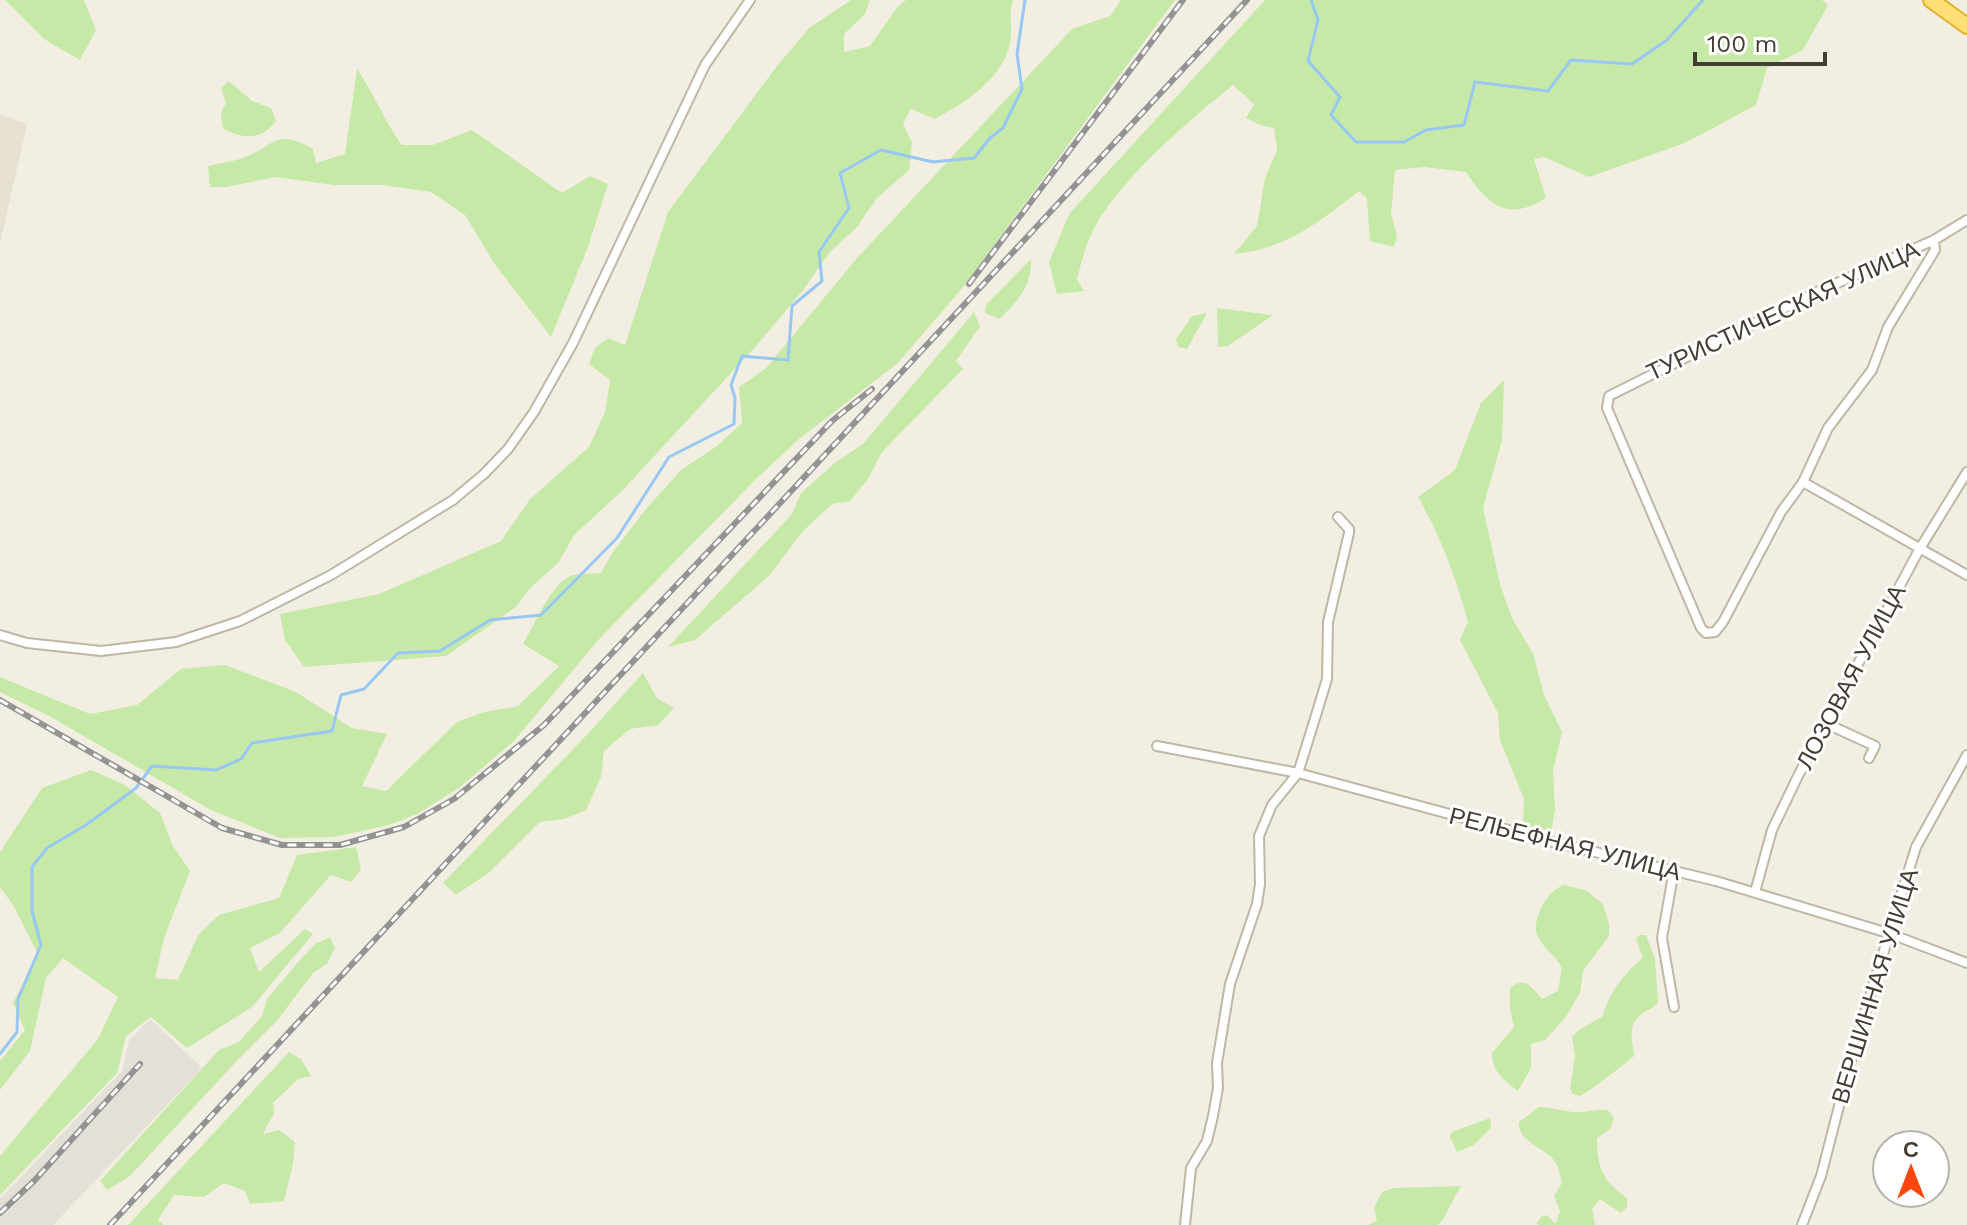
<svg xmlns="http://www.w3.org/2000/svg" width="1967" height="1225" viewBox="0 0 1967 1225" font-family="'Work Sans',sans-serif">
<rect width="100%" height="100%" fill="#f2efe2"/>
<polygon fill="#e6e1d0" points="0,114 27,124 0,244"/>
<polygon fill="#e4dfd7" points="150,1019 202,1068 53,1225 0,1225 0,1199 122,1071 129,1041"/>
<g fill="#c6e9a8">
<polygon points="5,0 84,0 96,30 80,60 44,39"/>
<path d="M851 0H870L865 14 844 34V52L870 46 898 6 906 0H1013C1008 14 1013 30 1010 44 1002 79 965 103 935 119L911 109 903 123 912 143 909 170 877 198 857 227 828 254 804 289 756 346 620 493 575 534 558 563 529 589 516 607 446 656 304 667 285 640 280 614 379 594 501 541 530 499 589 447 605 412 610 380 589 364 595 348 608 338 625 345 668 212 777 66 809 28Z"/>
<path d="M1121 0H1175L964 286 898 363 799 439 756 479 600 638 515 740 459 788 417 814 389 825 334 837 280 838 211 810 51 717 0 692V677L90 714 137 705 181 669 225 665 296 692 352 728 387 734 362 786 386 791 457 722 484 712 518 706 559 666 523 644C534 626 551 584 570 576 578 573 592 574 601 573L612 553 646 509 681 470 717 446 742 423 739 387 766 368 857 258 1072 29 1110 16Z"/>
<path d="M1265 0H1822L1828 5 1803 50 1767 68 1756 105 1685 143 1589 177 1544 157 1534 159 1546 198C1508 222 1489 206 1466 172L1424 167 1395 170 1391 214 1397 235 1394 247 1370 241 1367 198 1359 191C1319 222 1286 249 1234 254L1257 226 1265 178 1277 150 1274 128 1260 125 1246 118 1254 104 1233 85C1188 121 1129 172 1098 221 1088 238 1082 259 1077 279L1084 291 1057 294 1049 262 1069 214Z"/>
<path d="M357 69C374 93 384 121 402 145H433L472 130 562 193 590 176 608 184 588 247 551 337 496 266 465 215 431 192 382 185H334L275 177 226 187H210L208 166C220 163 233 162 245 157 278 144 275 128 313 149L316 163 345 154Z"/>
<path d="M229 81 252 101 271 108 276 121C260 141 245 139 223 129L221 113 226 103 221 88Z"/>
<path d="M1031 259C1032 286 1018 301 999 319L985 313 986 305Z"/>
<polygon points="1217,308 1273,315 1228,346 1218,347"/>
<polygon points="974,312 980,326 956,361 963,369 882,452 868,479 850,501 832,504 803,531 769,576 695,640 668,647 792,514 801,493 836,462 863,444"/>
<polygon points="1207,313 1187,349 1178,347 1176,339 1192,316"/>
<path d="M1504 380 1502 440 1483 508 1501 588 1513 620 1533 653 1544 695 1562 732 1553 771 1555 809 1552 829C1543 830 1529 830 1523 823L1524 799 1500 740 1498 713 1460 640 1468 622C1456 578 1441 537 1418 497L1455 470 1481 403Z"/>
<polygon points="643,673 657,698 674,708 658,725 630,729 604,751 601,777 586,810 564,819 540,822 491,871 456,895 443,883 583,739"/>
<polygon points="91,770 125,785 160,813 173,846 190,871 164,938 155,978 178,980 198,935 219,915 279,898 297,855 356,847 361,870 351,882 331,875 280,933 250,948 259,972 305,929 313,934 252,1007 187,1048 151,1017 126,1036 117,1073 0,1195 0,1156 98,1039 118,997 63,958 46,978 30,1051 0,1090 0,1061 25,1030 13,1003 38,954 13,905 0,887 0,852 42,788"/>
<path d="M1565 885 1587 891 1603 904 1609 924V936L1583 971 1580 993 1565 1018 1545 1040 1531 1044V1068L1518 1091C1504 1080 1492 1072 1492 1053L1514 1027 1510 1009V988C1527 975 1531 988 1542 999L1558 991 1562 968C1556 956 1544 949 1538 937 1530 921 1548 888 1565 885Z"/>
<path d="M1640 935H1646L1655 959 1658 1002C1653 1010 1649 1008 1642 1014 1626 1026 1633 1040 1634 1056 1626 1063 1589 1092 1580 1096L1573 1094 1570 1089 1575 1055 1572 1037 1580 1029 1602 1017C1610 992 1623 974 1643 958L1636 938Z"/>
<polygon points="330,937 335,948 327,964 313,973 276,1022 232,1066 130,1176 107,1190 100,1181 219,1050 239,1042 262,1016 267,999 300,960 315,944"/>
<polygon points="289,1052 301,1059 311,1076 298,1079 273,1103 274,1113 263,1134 279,1130 295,1142 293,1164 284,1201 250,1204 245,1191 224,1183 204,1197 174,1195 158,1220 164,1225 128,1225"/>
<path d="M1539 1107C1552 1107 1562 1111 1574 1112 1585 1113 1596 1109 1608 1110L1614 1118 1610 1129 1597 1138C1597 1168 1603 1181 1627 1198V1207L1621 1213 1600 1199 1592 1209 1595 1225H1539L1537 1223 1541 1217 1547 1215 1554 1223H1556L1560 1211 1554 1196 1562 1183C1560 1174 1559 1166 1553 1159 1542 1147 1517 1141 1519 1122Z"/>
<polygon points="1490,1118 1491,1128 1474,1145 1457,1152 1450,1137 1452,1132"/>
<polygon points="1461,1186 1442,1221 1437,1225 1368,1225 1377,1221 1374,1208 1382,1192 1394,1188"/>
</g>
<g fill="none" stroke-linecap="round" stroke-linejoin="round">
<g stroke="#99c7f3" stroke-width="3">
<polyline points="1311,0 1318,20 1308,61 1340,97 1331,115 1356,142 1404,142 1426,130 1464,125 1475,82 1548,91 1571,60 1632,64 1667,40 1703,0"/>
<polyline points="0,1054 17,1032 18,999 41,945 32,911 32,867 47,848 86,825 136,788 152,766 216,770 241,759 252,743 332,731 341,695 364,689 398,653 440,651 490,620 541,615 617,538 669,457 734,424 735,398 731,385 742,356 788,360 792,306 822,281 819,252 849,208 840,173 881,150 933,162 974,158 990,138 1003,128 1022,89 1017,54 1025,0"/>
</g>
<defs>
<g id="minor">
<polyline points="1934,240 1935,250 1888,327 1872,370 1828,428 1803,482 1781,512 1723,622 1715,632 1706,633 1701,628 1607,408 1609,396 1815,293 1934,240 1967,220"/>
<polyline points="1803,482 1967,575"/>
<polyline points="0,635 27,643 101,651 176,642 240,621 331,575 453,500 484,474 508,449 534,412 573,343 705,65 750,0"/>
<polyline points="1827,724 1875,746 1869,758"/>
<polyline points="1157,746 1298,773 1549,841 1716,881 1888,933 1967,963"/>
<polyline points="1755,892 1772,830 1799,774 1919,550 1967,472"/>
<polyline points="1674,1007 1662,938 1674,870"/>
<polyline points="1185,1225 1191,1168 1207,1141 1213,1116 1218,1088 1217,1063 1230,984 1257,904 1260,884 1259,836 1272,805 1298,773 1317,712 1327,679 1328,622 1349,533 1349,529 1338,517"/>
<polyline points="1802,1225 1821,1176 1854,1048 1916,847 1967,755"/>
</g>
<polyline id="trunk" points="1931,0 1967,26"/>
</defs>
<use href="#minor" stroke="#beb7a4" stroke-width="12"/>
<use href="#trunk" stroke="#e5af29" stroke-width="18"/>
<use href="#minor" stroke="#fff" stroke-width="8"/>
<use href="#trunk" stroke="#ffe077" stroke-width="14"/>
<defs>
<g id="rail">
<polyline points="969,284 1183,0"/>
<polyline points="0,700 222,828 282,845 340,845 404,827 454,799 544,725 832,421 872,389"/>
<polyline points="0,1213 34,1181 140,1064"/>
<polyline points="110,1225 1247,0"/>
</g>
</defs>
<use href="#rail" stroke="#939393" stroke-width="6"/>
<use href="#rail" stroke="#fff" stroke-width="3" stroke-dasharray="9" stroke-linecap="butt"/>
</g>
<g text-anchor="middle" stroke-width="6" stroke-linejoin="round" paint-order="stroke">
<g font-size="24" fill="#443e32" stroke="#fff">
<text transform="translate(1783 311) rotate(-25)" y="8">ТУРИСТИЧЕСКАЯ УЛИЦА</text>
<text transform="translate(1851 677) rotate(-62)" y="8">ЛОЗОВАЯ УЛИЦА</text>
<text transform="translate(1565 844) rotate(14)" y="8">РЕЛЬЕФНАЯ УЛИЦА</text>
<text transform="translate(1875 986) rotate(-73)" y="8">ВЕРШИННАЯ УЛИЦА</text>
</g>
</g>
<g transform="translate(1911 1169)"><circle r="38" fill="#ffffff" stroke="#b4b2ad" stroke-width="2"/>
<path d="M0-6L14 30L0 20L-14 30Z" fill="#ff440c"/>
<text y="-12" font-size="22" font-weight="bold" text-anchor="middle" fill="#443e32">С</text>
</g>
<path d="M1695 52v12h130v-12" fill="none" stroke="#443e32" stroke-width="4"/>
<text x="1707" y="52" font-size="24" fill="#443e32" stroke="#ffffff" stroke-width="6" paint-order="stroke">100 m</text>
</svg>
